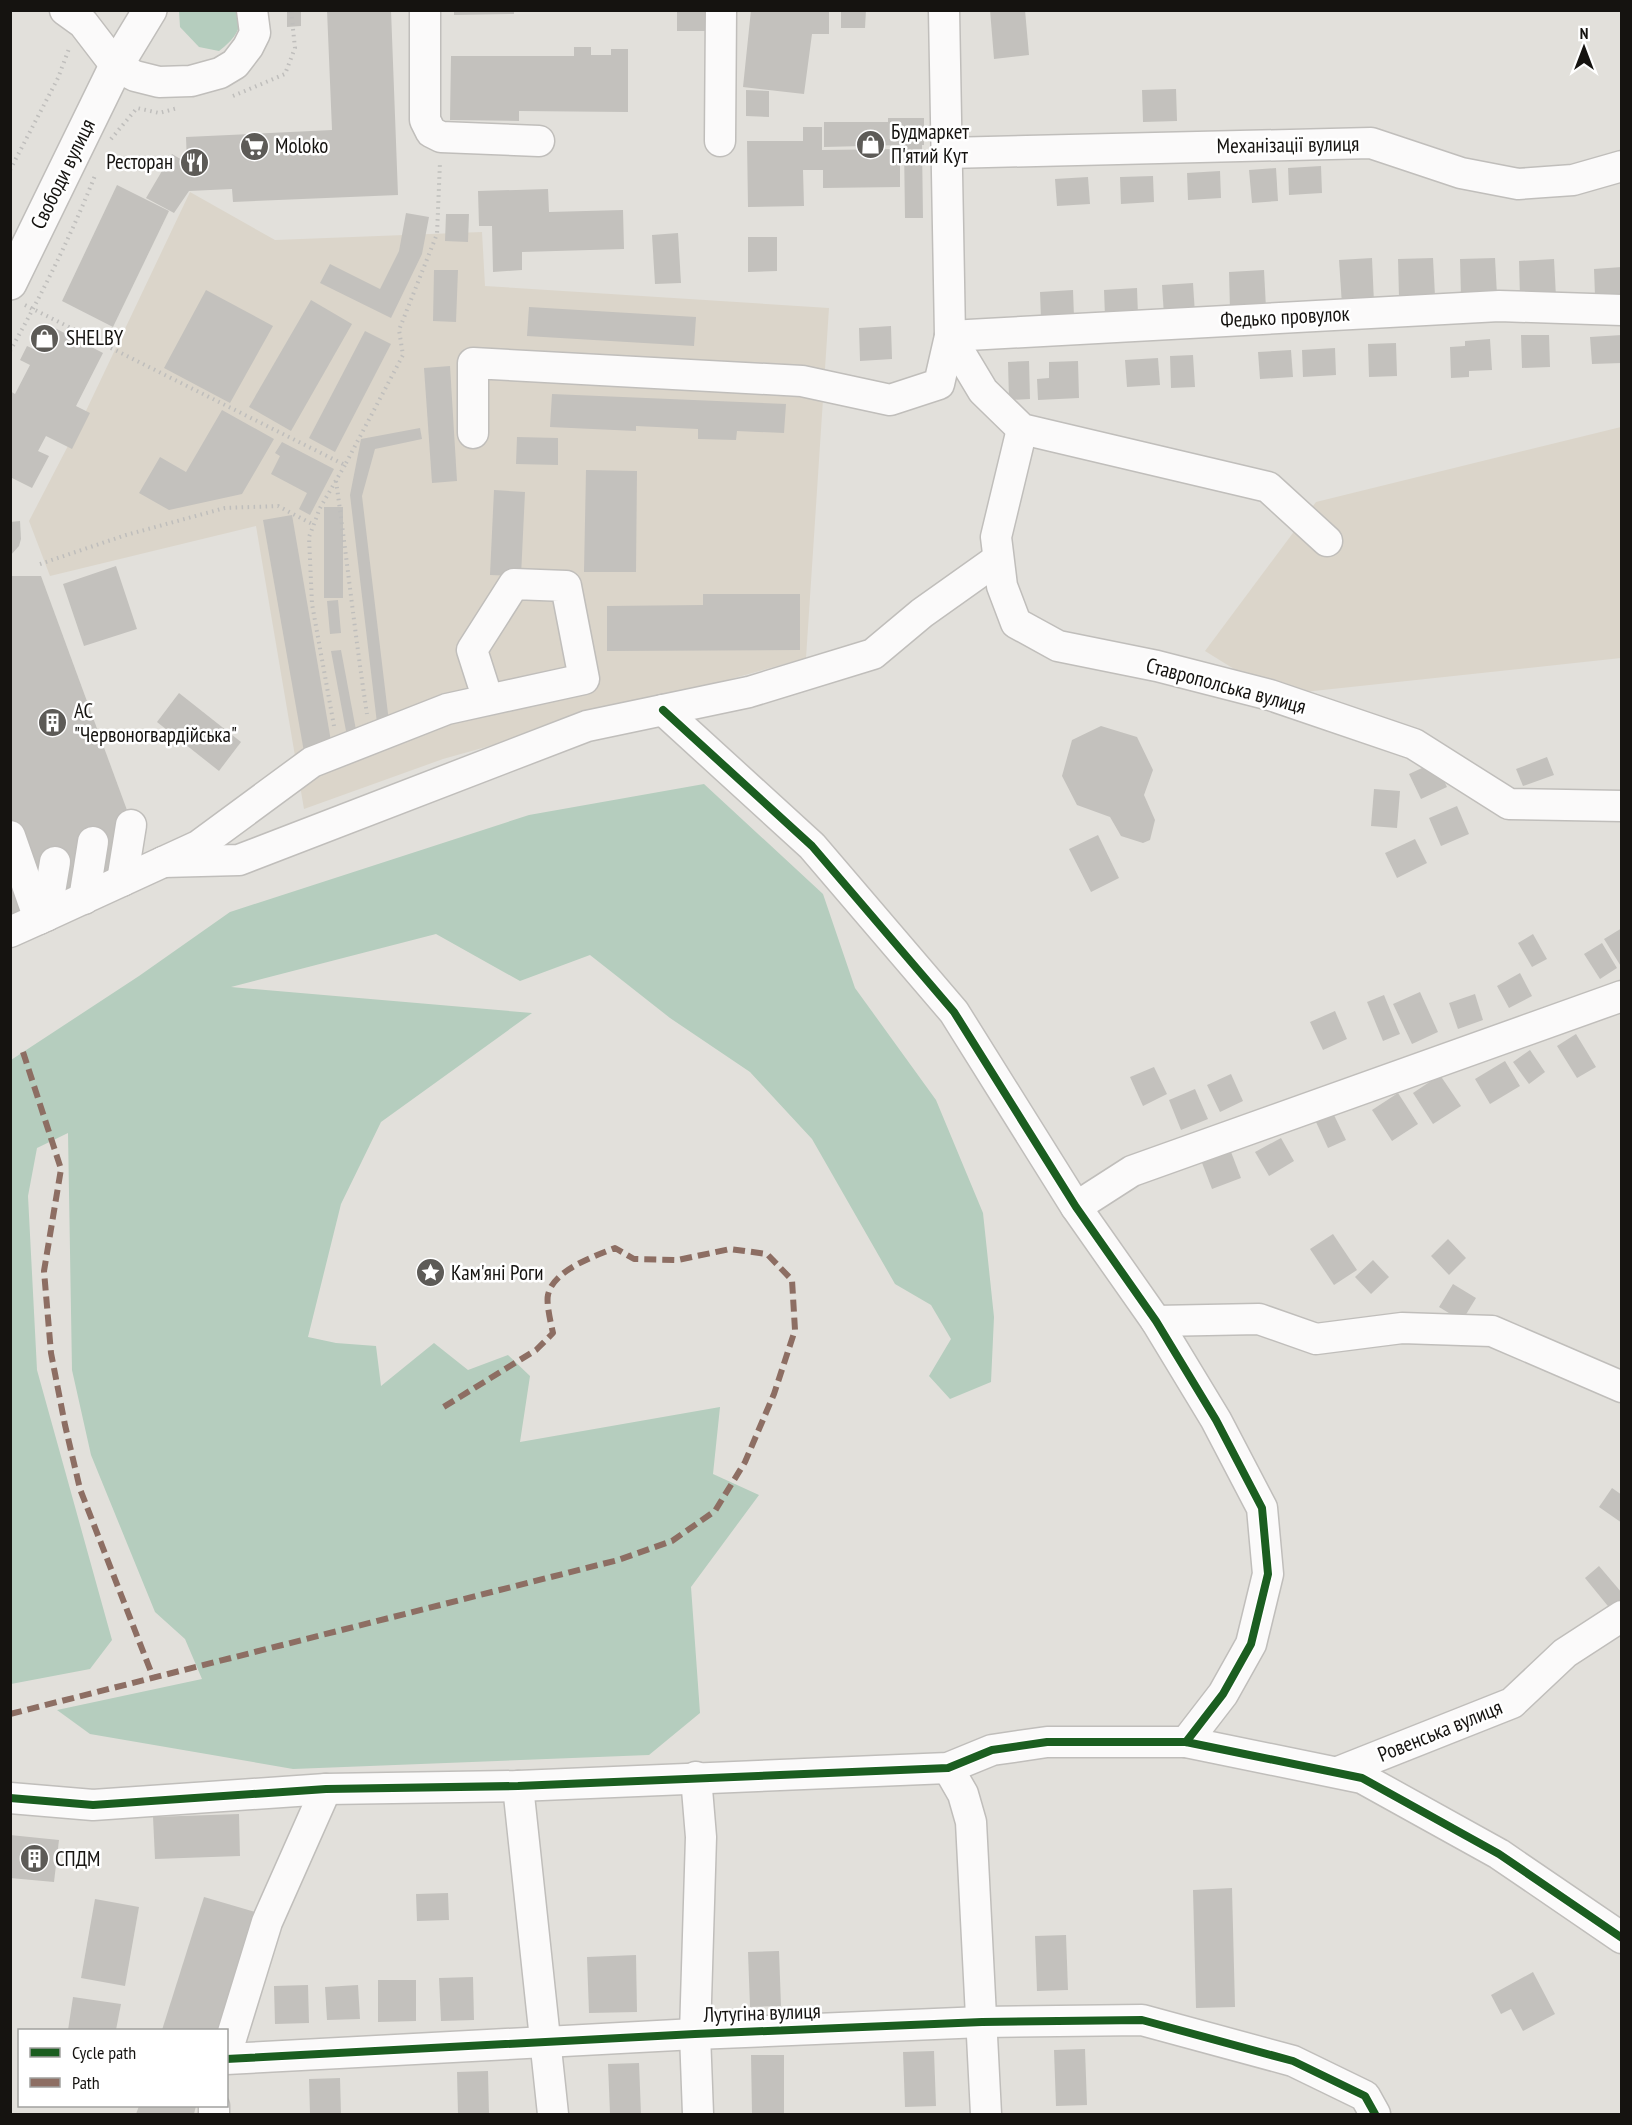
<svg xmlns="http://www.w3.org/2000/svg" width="1632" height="2125" viewBox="0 0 1632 2125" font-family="'PT Sans Narrow',sans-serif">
<rect width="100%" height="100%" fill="#e2e0db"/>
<g fill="#dbd5ca">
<polygon points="190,192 275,240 482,232 485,286 829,308 806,658 443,759 304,809 256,526 50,576 29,521 84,415"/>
<polygon points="1621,427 1621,658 1276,695 1205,651 1316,502"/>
</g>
<g fill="#b5cdbe">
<path d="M179 11H241C241 31 234 39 219 51L199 47 180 27Z"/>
<polygon points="704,784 823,894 855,988 936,1100 983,1213 994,1317 991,1382 950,1399 929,1376 951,1339 931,1305 895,1284 812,1139 750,1072 670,1018 590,955 520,981 436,934 231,987 532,1013 381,1122 341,1204 308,1337 336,1343 376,1346 381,1386 434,1343 468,1370 508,1355 530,1376 520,1442 720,1407 713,1474 759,1495 691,1587 700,1713 649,1755 293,1769 90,1734 57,1710 202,1679 185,1639 155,1612 91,1455 72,1370 68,1133 37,1148 28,1196 37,1370 112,1640 90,1669 11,1684 11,1060 139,976 230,912 529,815"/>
</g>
<g fill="#c3c1bd">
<polygon points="287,10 301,10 301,26 287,27"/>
<polygon points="327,10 391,10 398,195 233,202 232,189 189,191 174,213 146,198 172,154 187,163 186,137 332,130"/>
<polygon points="454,10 514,10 514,14 454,15"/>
<polygon points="677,10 709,10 710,31 677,31"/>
<polygon points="751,10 829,10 829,34 812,34 804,94 743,87"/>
<polygon points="841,10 866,10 865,28 841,28"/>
<polygon points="990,10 1025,10 1029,55 994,59"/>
<polygon points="574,47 591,47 591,55 611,55 611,49 628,49 628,112 519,111 519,121 450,120 451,56 574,56"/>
<polygon points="1176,89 1177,121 1143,122 1142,90"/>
<polygon points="746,90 769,91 769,117 746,116"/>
<polygon points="888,118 924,118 924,145 922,145 923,218 905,218 904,145 824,147 824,122 888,122"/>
<polygon points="803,127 822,127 822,150 900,149 900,187 823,188 823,170 803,170 804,206 748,207 747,141 803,141"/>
<polygon points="1321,166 1322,193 1289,195 1288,168"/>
<polygon points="1276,168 1278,201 1252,203 1249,170"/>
<polygon points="1220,171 1221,198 1188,200 1187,173"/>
<polygon points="1153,176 1154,202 1121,204 1120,177"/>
<polygon points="1088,177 1090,204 1057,206 1055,179"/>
<polygon points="117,185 169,211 113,327 62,301"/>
<polygon points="548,189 549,212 623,210 624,249 522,252 522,270 493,272 492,226 479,226 478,191"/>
<polygon points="406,213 429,217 422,254 391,318 320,283 330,264 380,289 399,251"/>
<polygon points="446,214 469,214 468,242 445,241"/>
<polygon points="678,233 681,283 655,284 652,235"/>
<polygon points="748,237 777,237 777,271 748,272"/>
<polygon points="1372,258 1374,303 1342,305 1339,260"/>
<polygon points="1433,258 1435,296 1399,297 1398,259"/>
<polygon points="1495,258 1497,295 1461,296 1460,259"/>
<polygon points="1554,259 1556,297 1520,298 1519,261"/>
<polygon points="1622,267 1622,294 1595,296 1594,269"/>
<polygon points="434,270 458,270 456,322 433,321"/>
<polygon points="1264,270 1266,308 1230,310 1229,272"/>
<polygon points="1193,283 1195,314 1164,316 1162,285"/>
<polygon points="1137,288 1138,315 1105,317 1104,290"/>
<polygon points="206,290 273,326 230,403 164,368"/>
<polygon points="1073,290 1074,317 1041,319 1040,292"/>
<polygon points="311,300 352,324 291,431 249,407"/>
<polygon points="529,307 696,317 694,346 527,336"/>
<polygon points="51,326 103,353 76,406 90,413 72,449 46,436 38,451 49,456 32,488 10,477 10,391 15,394 30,365 20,360 27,346 38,351"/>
<polygon points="891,326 892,359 860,361 859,328"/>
<polygon points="365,331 391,344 335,452 309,438"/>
<polygon points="1521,335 1549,335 1550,367 1522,368"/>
<polygon points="1622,335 1622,363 1592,364 1590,337"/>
<polygon points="1490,339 1492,370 1469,371 1469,377 1451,378 1450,347 1465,346 1465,341"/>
<polygon points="1396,343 1397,376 1369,377 1368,344"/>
<polygon points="1335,348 1336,375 1303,377 1302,350"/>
<polygon points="1291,350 1293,377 1260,379 1258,352"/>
<polygon points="1193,355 1195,387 1171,388 1170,356"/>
<polygon points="1158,358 1160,385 1127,387 1125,360"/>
<polygon points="1029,361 1030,399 1009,400 1008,362"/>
<polygon points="1078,361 1079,398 1038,400 1037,379 1049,378 1049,362"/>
<polygon points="450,366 457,481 432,483 424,368"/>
<polygon points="552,394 786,404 784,433 737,431 736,440 698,439 698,429 636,426 636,431 550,427"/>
<polygon points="222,410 274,439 242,494 169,510 139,493 160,457 186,472"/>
<polygon points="420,428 422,439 375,449 362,496 389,722 377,723 350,495 361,439"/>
<polygon points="517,437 558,438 558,465 516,464"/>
<polygon points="282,442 334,469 310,515 299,509 307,493 271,474 280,456 275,453"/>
<polygon points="586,470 637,471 636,572 584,572"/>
<polygon points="494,490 525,492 521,576 490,575"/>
<rect x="324" y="507" width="19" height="91"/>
<polygon points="292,515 332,747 304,752 263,520"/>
<polygon points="20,521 21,539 19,546 10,556 10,522"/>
<polygon points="116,566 137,629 84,646 63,584"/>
<polygon points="10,576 41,576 149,870 10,932"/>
<polygon points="703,594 800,594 800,650 607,651 607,606 703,605"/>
<polygon points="338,600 341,633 330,634 327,601"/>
<polygon points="341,650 356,730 346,731 331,651"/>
<polygon points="179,693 241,742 219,771 157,722"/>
<polygon points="1101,726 1137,737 1153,770 1144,795 1155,820 1150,840 1143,843 1121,836 1110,817 1077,805 1062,776 1072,740"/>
<polygon points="1547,757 1554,775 1523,786 1516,769"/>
<polygon points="1435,762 1447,787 1421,799 1409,774"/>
<polygon points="1374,789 1400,791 1397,828 1371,826"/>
<polygon points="1457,806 1469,834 1441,846 1429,818"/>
<polygon points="1098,835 1119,878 1091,892 1069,849"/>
<polygon points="1415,839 1427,863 1397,878 1385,853"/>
<polygon points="1622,928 1622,968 1604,939"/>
<polygon points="1533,934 1547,959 1532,967 1518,943"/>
<polygon points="1602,943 1617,968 1600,979 1584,954"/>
<polygon points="1520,973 1532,996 1509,1008 1497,986"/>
<polygon points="1420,992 1438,1032 1412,1044 1393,1004"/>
<polygon points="1475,994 1483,1020 1458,1029 1449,1003"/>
<polygon points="1384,995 1400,1034 1383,1041 1367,1002"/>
<polygon points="1335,1011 1347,1039 1323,1050 1310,1022"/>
<polygon points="1576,1034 1596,1067 1577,1078 1557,1046"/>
<polygon points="1530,1050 1545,1072 1529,1084 1513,1062"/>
<polygon points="1505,1061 1520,1086 1490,1104 1475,1079"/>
<polygon points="1154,1067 1167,1094 1143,1106 1130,1077"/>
<polygon points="1231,1074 1243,1101 1220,1112 1207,1085"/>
<polygon points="1440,1075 1461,1106 1433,1124 1413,1093"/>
<polygon points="1195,1089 1208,1119 1181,1130 1169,1100"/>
<polygon points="1398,1093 1418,1124 1392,1141 1372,1110"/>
<polygon points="1333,1113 1346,1140 1328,1148 1316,1122"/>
<polygon points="1281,1138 1294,1161 1269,1176 1255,1152"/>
<polygon points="1228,1144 1241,1178 1212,1189 1199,1155"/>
<polygon points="1333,1234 1357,1270 1334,1285 1310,1249"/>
<polygon points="1448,1239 1466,1258 1449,1275 1431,1256"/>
<polygon points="1373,1260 1389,1277 1371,1294 1355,1277"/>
<polygon points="1453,1284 1476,1298 1462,1321 1439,1307"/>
<polygon points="1612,1488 1622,1495 1622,1523 1599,1507"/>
<polygon points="1599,1566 1622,1593 1622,1604 1612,1611 1585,1578"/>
<polygon points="239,1814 240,1856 155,1859 153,1817"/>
<polygon points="10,1835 59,1840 54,1882 10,1878"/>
<polygon points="1232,1888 1235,2007 1196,2008 1193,1890"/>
<polygon points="448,1893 449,1920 417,1921 416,1894"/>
<polygon points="204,1897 259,1913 221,2030 162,2030"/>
<polygon points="95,1899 139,1907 125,1986 81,1978"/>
<polygon points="1066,1935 1068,1990 1037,1991 1035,1936"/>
<polygon points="779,1951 781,2006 750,2007 748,1952"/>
<polygon points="636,1955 637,2012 589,2013 587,1957"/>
<polygon points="1533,1972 1555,2014 1523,2031 1511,2009 1501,2014 1491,1995"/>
<polygon points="473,1977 474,2020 441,2021 439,1978"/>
<polygon points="378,1980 416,1980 416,2021 378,2022"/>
<polygon points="308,1985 309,2023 275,2024 274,1986"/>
<polygon points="358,1985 360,2019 327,2020 325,1987"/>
<polygon points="73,1997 121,2004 116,2030 68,2030"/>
<polygon points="1085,2049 1087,2105 1056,2106 1054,2050"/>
<polygon points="934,2051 936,2106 905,2107 903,2052"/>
<polygon points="751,2055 784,2055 784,2114 752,2114"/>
<polygon points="639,2063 641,2114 610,2114 608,2064"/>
<polygon points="488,2071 489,2114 458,2114 457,2072"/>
<polygon points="340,2078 341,2114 310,2114 309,2079"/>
<polygon points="139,2106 196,2106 194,2114 136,2114"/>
</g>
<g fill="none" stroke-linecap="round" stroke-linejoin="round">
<defs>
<g id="minor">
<polyline points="65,10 83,23 116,66 135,76 159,82 191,81 220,73 235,64 248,47 255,33 252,10"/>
<polyline points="425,10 425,120 431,132 441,137 539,141"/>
<polyline points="720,141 721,10"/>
<polyline points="947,153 1371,143 1461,173 1518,184 1573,180 1622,166"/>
<polyline points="950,336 1499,306 1622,310"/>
<polyline points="950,336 983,391 1022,429 1268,487 1327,541"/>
<polyline points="1022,429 996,537 1002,586 1016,623 1058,646 1157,666 1270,695 1414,744 1509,804 1622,806"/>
<polyline points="473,433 473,363 802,381 890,400 939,384 950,336 944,10"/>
<polyline points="663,710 812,846 954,1012 1076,1207 1156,1321 1216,1420 1262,1508 1268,1574 1251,1644 1223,1694 1186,1742"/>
<polyline points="10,836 39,919 10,932"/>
<polyline points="163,862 239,860 587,726 749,692 873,654 922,613 998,559"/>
<polyline points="122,881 131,825"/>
<polyline points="84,899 93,842"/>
<polyline points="46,916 55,862"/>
<polyline points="39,919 198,846 312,762 447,709 584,679 566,586 514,584 472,650 488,700"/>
<polyline points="1076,1207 1132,1171 1622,996"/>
<polyline points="1156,1321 1259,1319 1316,1339 1402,1328 1492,1331 1622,1387"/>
<polyline points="948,1768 963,1794 971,1822 986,2114"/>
<polyline points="1338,1772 1512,1703 1565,1653 1622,1616"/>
<polyline points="696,1777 701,1837 695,2034 698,2114"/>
<polyline points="518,1786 553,2114"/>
<polyline points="10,1798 93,1805 326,1789 518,1786 948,1768 992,1750 1047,1742 1186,1742 1362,1778 1499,1854 1622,1938"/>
<polyline points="226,2055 267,1922 326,1789"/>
<polyline points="226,2059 695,2034 982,2022 1142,2020 1293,2061 1365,2096 1375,2114"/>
<polyline points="214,2106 214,2114"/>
</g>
<polyline id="major" points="10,283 116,66 150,10"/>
</defs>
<use href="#minor" stroke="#c0bebb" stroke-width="33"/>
<use href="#major" stroke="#c0bebb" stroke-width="36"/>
<g stroke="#bfbebc" stroke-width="4" stroke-dasharray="1.5 4.5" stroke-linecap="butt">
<polyline points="233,96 285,74 295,48 291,10"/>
<polyline points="111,139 137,108 159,113 178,108"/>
<polyline points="10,170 58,78 70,46"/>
<polyline points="25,305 345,465 403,355 399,330 437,234 440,162"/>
<path d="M10 351C42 294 72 234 96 173"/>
<path d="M336 481C347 558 355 636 367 714"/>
<polyline points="40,564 126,535 225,508 278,506 314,525"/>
<polyline points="334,726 312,604 309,537 320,508 345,465"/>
</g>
<use href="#minor" stroke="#fbfafa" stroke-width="30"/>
<use href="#major" stroke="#fbfafa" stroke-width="33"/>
<g stroke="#8d6e63" stroke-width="6" stroke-dasharray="12 6" stroke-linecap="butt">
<polyline points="23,1052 61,1169 44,1271 51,1353 65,1425 80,1489 153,1677"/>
<path d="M10 1714 618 1560 672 1541 715 1511 745 1462 774 1394 795 1330 792 1280 767 1254 730 1249 678 1260 634 1259 615 1248C595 1256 553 1270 548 1295 546 1303 551 1324 553 1333L536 1350 442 1408"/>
</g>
<defs>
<g id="cycleway">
<polyline points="663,710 812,846 954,1012 1076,1207 1156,1321 1216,1420 1262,1508 1268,1574 1251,1644 1223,1694 1186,1742"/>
<polyline points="10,1798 93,1805 326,1789 518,1786 948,1768 992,1750 1047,1742 1186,1742 1362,1778 1499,1854 1622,1938"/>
<polyline points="226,2059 695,2034 982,2022 1142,2020 1293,2061 1365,2096 1375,2114"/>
</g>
</defs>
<use href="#cycleway" stroke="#fff" stroke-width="11"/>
<use href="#cycleway" stroke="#1b5e20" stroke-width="8"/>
</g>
<defs>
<symbol id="shop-disc" viewBox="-11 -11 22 22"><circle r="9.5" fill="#5d5b57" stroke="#fff"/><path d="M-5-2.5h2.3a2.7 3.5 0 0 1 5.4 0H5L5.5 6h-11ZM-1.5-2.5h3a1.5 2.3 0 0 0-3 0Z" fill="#fff"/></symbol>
<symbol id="supermarket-disc" viewBox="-11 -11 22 22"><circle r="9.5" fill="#5d5b57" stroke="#fff"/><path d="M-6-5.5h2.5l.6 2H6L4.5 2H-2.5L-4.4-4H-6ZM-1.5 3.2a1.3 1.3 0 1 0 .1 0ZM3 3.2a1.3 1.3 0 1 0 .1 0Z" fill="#fff"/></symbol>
<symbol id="restaurant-disc" viewBox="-11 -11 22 22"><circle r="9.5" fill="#5d5b57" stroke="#fff"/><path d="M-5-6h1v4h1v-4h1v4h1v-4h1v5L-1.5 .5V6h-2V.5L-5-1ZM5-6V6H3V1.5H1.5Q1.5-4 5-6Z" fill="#fff"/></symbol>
<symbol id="building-disc" viewBox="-11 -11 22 22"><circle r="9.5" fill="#5d5b57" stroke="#fff"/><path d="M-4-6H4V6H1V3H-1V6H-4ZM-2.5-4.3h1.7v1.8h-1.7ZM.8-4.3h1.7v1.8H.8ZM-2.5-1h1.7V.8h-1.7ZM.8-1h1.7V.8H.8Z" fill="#fff"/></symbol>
<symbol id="sight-disc" viewBox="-11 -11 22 22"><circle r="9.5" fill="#5d5b57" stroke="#fff"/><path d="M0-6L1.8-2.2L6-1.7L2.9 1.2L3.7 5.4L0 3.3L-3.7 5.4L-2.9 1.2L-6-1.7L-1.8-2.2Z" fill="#fff"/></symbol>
</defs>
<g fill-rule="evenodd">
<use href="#shop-disc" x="854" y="128" width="33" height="33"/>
<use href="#supermarket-disc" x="238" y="130" width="33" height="33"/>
<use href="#restaurant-disc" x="178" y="146" width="33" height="33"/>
<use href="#shop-disc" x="28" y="322" width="33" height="33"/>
<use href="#building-disc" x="36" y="706" width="33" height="33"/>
<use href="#sight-disc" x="414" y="1256" width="33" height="33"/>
<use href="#building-disc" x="18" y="1842" width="33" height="33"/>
</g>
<g text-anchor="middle" stroke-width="5" stroke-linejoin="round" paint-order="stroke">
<g font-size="21" fill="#151310" stroke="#fff" text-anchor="start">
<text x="891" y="139">Будмаркет<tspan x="891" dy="24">П'ятий Кут</tspan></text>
<text x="275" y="153">Moloko</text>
<text x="173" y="169" text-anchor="end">Ресторан</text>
<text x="66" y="345">SHELBY</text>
<text x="74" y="718">АС<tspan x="74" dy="24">"Червоногвардійська"</tspan></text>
<text x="451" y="1280">Кам'яні Роги</text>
<text x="55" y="1866">СПДМ</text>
</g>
<g font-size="21" fill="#151310" stroke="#fff">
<text transform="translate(1288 145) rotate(-1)" y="7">Механізації вулиця</text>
<text transform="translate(63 174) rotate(-64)" y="7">Свободи вулиця</text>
<text transform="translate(1285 317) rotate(-3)" y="7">Федько провулок</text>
<text transform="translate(1226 686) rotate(15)" y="7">Ставрополська вулиця</text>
<text transform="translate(1440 1731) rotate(-22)" y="7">Ровенська вулиця</text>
<text transform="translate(762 2013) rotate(-2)" y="7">Лутугіна вулиця</text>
</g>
</g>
<rect width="1632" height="2125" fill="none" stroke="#151310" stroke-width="24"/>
<rect x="18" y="2029" width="210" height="78" fill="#ffffff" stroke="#a1a19f" stroke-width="1.5"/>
<rect x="30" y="2048" width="30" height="9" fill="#1b5e20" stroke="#a1a19f" stroke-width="1.5"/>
<text x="72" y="2059" font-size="18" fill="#151310">Cycle path</text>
<rect x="30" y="2078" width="30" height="9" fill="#8d6e63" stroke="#a1a19f" stroke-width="1.5"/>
<text x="72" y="2089" font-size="18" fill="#151310">Path</text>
<g transform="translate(1584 48)" stroke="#ffffff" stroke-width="4.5" paint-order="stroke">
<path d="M0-4.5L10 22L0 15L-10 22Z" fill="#151310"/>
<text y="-9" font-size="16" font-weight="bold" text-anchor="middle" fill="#151310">N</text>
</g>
</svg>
